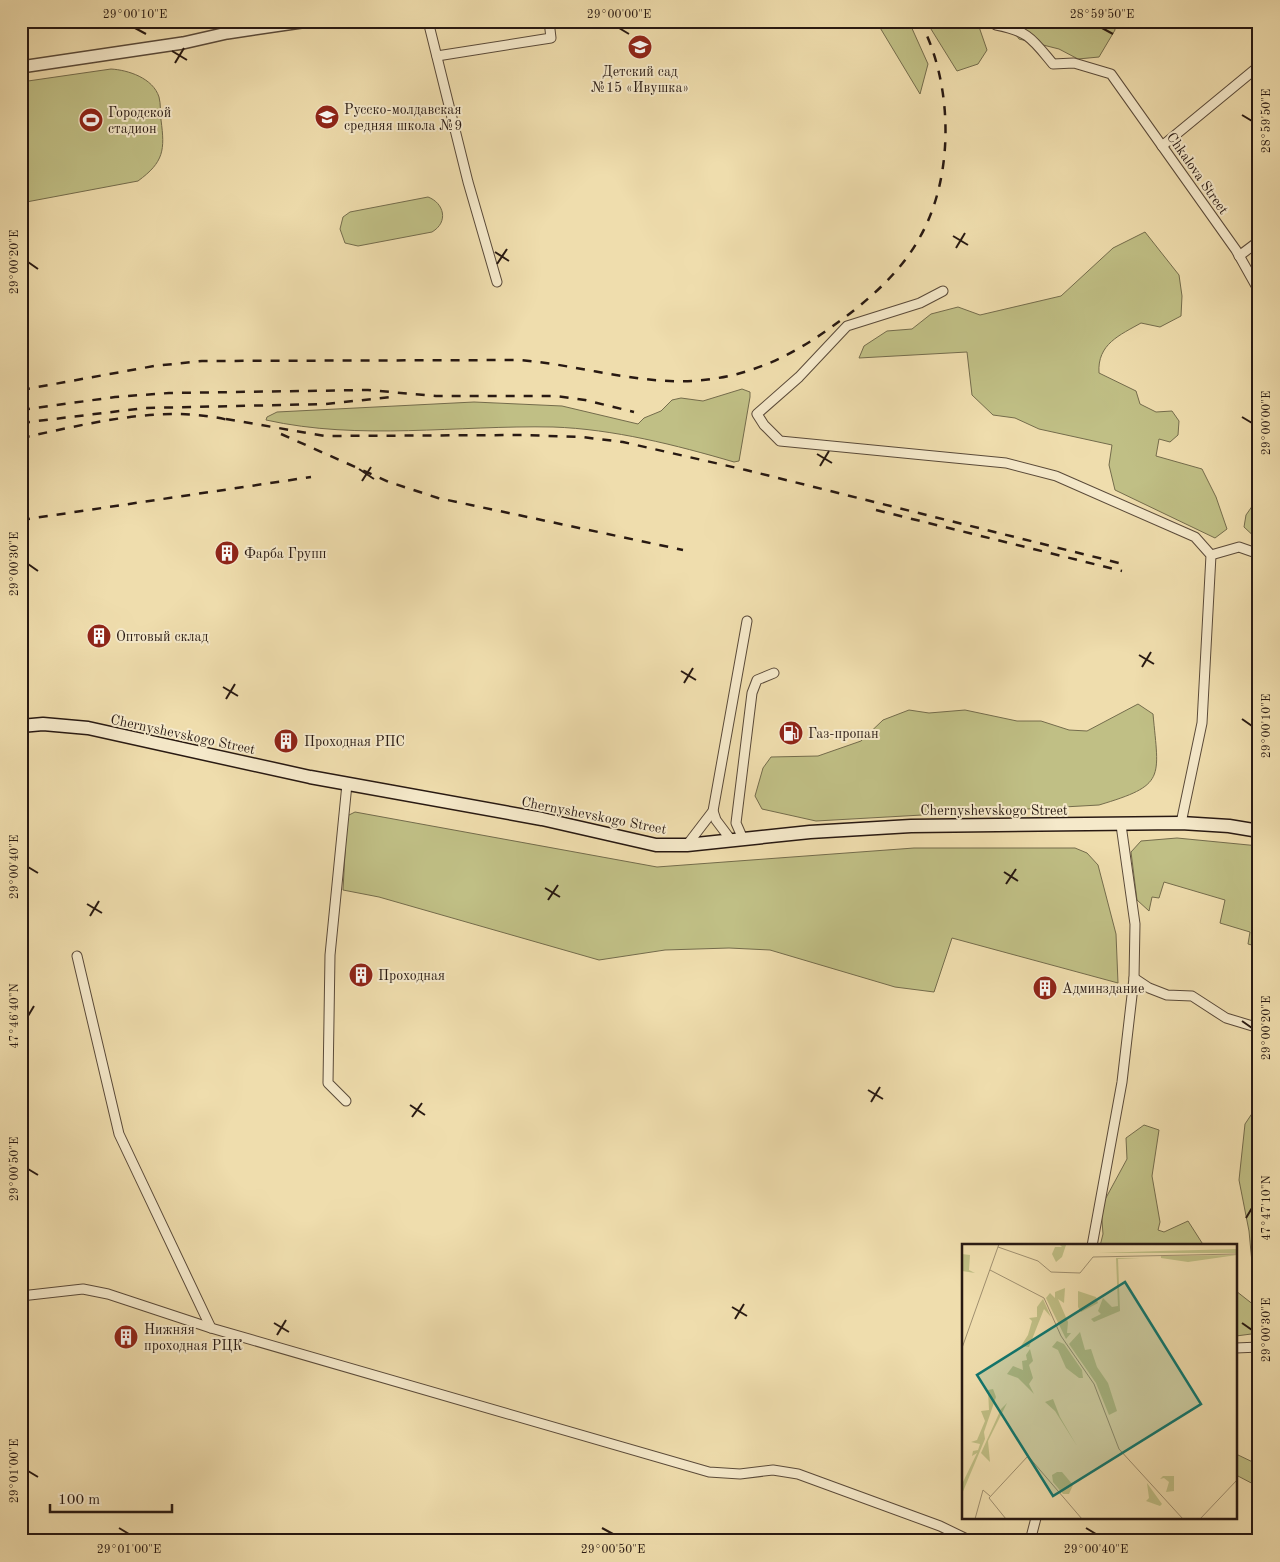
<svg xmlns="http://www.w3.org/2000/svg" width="1280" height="1562" viewBox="0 0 1280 1562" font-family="'Old Standard TT',serif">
<rect width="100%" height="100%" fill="#efddad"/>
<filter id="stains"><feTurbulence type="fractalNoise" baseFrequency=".004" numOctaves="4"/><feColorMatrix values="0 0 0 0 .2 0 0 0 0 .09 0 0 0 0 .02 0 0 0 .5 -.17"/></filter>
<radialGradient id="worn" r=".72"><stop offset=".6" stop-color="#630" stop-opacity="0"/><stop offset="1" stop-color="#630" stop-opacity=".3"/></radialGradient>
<g fill="#c0bf85" stroke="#746c4c">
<polygon points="876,21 908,21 910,24 928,64 920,94"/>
<polygon points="926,21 977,21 987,50 978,64 957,71"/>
<polygon points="1006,21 1114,21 1115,30 1099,57 1078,59 1059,49 1019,39"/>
<path d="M111 69C128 70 153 78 159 97 161 104 160 113 161 120 165 150 164 162 138 181L21 203V82Z"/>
<path d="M428 197C444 203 449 222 432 232L358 246 345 243 340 229 343 217 350 212Z"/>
<path d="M1145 232 1179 275 1182 296 1181 316 1160 327 1141 323C1120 335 1097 344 1099 373L1136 391 1140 404 1156 412 1172 411 1179 421 1178 435 1170 442 1159 439 1156 456 1202 469 1216 497 1227 529 1215 538 1115 490 1109 465 1112 445 1039 429 1015 418 993 415 972 395 967 352 859 358 864 346 887 331 912 329 931 314 958 307 980 315 1061 296 1113 248Z"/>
<path d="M742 389 750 392V397L739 461 734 462C676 445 613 429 553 427 457 425 360 441 266 420L267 417 277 412 474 402 562 406 638 424 644 418 661 411 672 400 681 398 703 401Z"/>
<polygon points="1253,505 1259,506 1259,541 1244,527 1246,515"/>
<path d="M1138 704 1153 714C1159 779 1166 785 1099 805L816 821 762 809 755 796 763 768 771 757 818 756 861 741 883 720 909 710 929 713 965 710 1017 721H1041L1069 730 1087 731Z"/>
<polygon points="355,812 657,867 914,848 1075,848 1087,853 1098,865 1116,934 1118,983 952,938 934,992 895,987 770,950 729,948 665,950 599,960 379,897 343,890 347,816"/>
<polygon points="1177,838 1259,846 1259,947 1248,944 1250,932 1220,923 1225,900 1164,882 1159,898 1152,897 1149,911 1137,900 1131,852 1141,841"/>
<polygon points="1259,1103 1259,1270 1252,1263 1249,1231 1239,1180 1245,1124"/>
<polygon points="1144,1125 1159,1130 1152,1176 1160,1222 1158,1230 1164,1232 1188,1221 1204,1246 1100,1246 1103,1234 1101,1207 1127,1159 1126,1138"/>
<polygon points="1236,1291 1259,1309 1259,1333 1236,1336"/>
<polygon points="1236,1454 1259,1465 1259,1487 1236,1475"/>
</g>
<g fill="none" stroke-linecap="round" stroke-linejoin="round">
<defs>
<g id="minor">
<polyline points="428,21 468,182 497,282"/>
<path d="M996 25C1029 31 1033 40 1053 64L1074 63 1111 74 1236 250 1259 291"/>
<polyline points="437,56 551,38 549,21"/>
<polyline points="1162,146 1259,66"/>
<polyline points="1239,256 1259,241"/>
<polyline points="943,291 920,303 847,326 799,377 757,414 764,425 780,441 1006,463 1056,476 1195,537 1211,555 1202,723 1181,823"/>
<polyline points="1211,555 1239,547 1259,554"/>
<polyline points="713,811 716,820 731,840"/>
<polyline points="743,839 736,823 752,693 757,680 774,673"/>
<polyline points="687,845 713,811 747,621"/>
<polyline points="77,956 119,1134 211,1328"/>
<polyline points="1134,978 1149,988 1167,995 1192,996 1226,1018 1259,1028"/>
<polyline points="346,1101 328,1083 330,955 347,784"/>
<polyline points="1092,1246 1122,1082 1134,978 1135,924 1121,825"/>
<polyline points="21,1296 83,1289 108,1294 211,1328 709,1472 740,1474 773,1470 798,1474 940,1526 971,1541"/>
<polyline points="1236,1348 1259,1347"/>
<polyline points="1030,1541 1036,1518"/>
</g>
<polyline id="tertiary" points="21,67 183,43 227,33 308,21"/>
<polyline id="secondary" points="21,726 43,724 88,728 310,777 542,819 656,845 687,845 810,832 911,826 1181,823 1229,826 1259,831"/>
</defs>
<use href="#minor" stroke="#5a4a39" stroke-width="11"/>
<use href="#tertiary" stroke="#5a4a39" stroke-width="14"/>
<use href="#secondary" stroke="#281912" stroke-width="15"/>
<use href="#minor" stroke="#f5e9ca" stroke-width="9"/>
<use href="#tertiary" stroke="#f5e9ca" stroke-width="11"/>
<use href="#secondary" stroke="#f5e9ca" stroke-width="12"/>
<g stroke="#281912" stroke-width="2.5" stroke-dasharray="9 9" stroke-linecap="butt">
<path d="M21 390 154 366 202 361 519 360C585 365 651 390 718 378 762 371 801 350 837 323 869 300 901 272 920 237 955 175 953 83 920 21"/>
<polyline points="21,410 115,397 169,393 368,390 436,396 556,396 585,400 634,412"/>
<polyline points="226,419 325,436 522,435 582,437 623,442 746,470 1123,564"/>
<polyline points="21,423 145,408 326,404 391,397"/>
<polyline points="281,434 389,482 438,498 683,550"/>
<path d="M21 438C88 424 164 403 232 421"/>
<polyline points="876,510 1122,571"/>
<polyline points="21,520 311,477"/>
</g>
</g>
<path fill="none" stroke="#281912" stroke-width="2" d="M135 28 146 34M619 28 629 34M1102 28 1113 34M172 51 187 60M175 63 184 48M1242 115 1252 121M953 236 968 245M956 248 965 233M495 252 509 261M28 262 38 269M497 264 507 249M1242 417 1252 423M817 454 832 463M820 466 829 451M359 469 374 479M362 481 371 467M28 564 38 571M1139 655 1154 664M1142 667 1151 652M681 671 696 680M684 683 693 668M223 687 238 696M226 699 235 684M1242 719 1252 726M28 867 38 873M1004 872 1018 881M1006 884 1016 869M545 888 560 897M548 900 558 885M87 904 102 913M90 916 99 901M28 1016 34 1006M1242 1021 1252 1028M868 1090 883 1099M871 1102 880 1087M410 1105 425 1115M412 1117 422 1103M28 1169 38 1175M1246 1218 1252 1208M732 1307 747 1316M735 1319 744 1304M274 1323 289 1332M1242 1323 1252 1330M277 1335 286 1320M28 1471 38 1477M119 1528 129 1534M602 1528 613 1534M1086 1528 1096 1534"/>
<defs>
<symbol id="school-disc" viewBox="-11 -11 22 22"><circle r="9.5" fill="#8f2418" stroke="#f5e9ca"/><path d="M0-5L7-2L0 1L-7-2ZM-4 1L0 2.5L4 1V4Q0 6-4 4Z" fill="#fff"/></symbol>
<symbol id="stadium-disc" viewBox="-11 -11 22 22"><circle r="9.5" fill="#8f2418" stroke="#f5e9ca"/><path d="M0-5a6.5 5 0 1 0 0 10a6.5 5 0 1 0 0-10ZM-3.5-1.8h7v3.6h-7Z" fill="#fff"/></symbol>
<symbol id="building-disc" viewBox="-11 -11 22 22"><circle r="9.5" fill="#8f2418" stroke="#f5e9ca"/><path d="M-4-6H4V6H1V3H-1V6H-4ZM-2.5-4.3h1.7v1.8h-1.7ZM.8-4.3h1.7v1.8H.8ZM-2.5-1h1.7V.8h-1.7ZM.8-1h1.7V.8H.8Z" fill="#fff"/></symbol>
<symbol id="fuel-disc" viewBox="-11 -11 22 22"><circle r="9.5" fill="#8f2418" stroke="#f5e9ca"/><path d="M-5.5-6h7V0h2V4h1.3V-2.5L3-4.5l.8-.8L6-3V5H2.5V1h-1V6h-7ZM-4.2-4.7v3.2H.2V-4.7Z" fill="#fff"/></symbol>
</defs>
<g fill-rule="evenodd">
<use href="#school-disc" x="626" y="33" width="28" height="28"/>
<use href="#school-disc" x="313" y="103" width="28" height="28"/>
<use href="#stadium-disc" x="77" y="106" width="28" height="28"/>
<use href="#building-disc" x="213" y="539" width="28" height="28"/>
<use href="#building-disc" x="85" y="622" width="28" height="28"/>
<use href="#fuel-disc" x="777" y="719" width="28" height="28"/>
<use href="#building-disc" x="272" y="727" width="28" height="28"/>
<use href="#building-disc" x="347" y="961" width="28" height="28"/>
<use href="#building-disc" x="1031" y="974" width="28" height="28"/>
<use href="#building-disc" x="112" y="1323" width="28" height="28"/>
</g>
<g text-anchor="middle" stroke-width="4" stroke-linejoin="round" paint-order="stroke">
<g font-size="14" fill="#281912" stroke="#f5e9ca" text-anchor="start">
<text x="640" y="76" text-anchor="middle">Детский сад<tspan x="640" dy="16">№15 «Ивушка»</tspan></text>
<text x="344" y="114">Русско-молдавская<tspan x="344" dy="16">средняя школа №9</tspan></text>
<text x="108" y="117">Городской<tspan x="108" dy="16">стадион</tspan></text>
<text x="244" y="558">Фарба Групп</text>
<text x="116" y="641">Оптовый склад</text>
<text x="808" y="738">Газ-пропан</text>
<text x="304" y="746">Проходная РПС</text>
<text x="378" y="980">Проходная</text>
<text x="1062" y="993">Админздание</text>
<text x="144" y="1334">Нижняя<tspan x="144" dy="16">проходная РЦК</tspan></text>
</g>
<g font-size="14" fill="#281912" stroke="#f5e9ca">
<text transform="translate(1198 173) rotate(55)" y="5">Chkalova Street</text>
<text transform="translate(183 734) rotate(12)" y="5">Chernyshevskogo Street</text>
<text x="994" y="815">Chernyshevskogo Street</text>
<text transform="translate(594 815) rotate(11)" y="5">Chernyshevskogo Street</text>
</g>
</g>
<g transform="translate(962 1244)">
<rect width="275" height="275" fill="#efddad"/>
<path d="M97 0 104 1 100 13 94 18 90 10 93 3H100ZM275 5V9H137L198 7ZM0 10 8 11 7 26 13 29 0 27ZM275 11 226 18 199 14V12ZM154 14H178L156 15 158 67 132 78 129 75 139 70 136 67 141 54 150 63 156 62ZM103 44 102 59 96 55 106 78 105 89H109L104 95 84 54 88 49 93 54V48ZM116 47 134 53 136 59 119 68 116 63ZM81 55 89 73 82 65 67 103 59 102 66 91 70 77 67 74 75 73V63ZM118 88 123 106 129 105 135 123 146 139 155 167 147 171 134 139 107 100ZM95 97 102 100 120 126 121 134H117L104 124 96 106 90 103ZM68 105 71 117 67 121 71 134 67 140 72 150 56 134 45 130 51 122 61 126 60 117 65 116 64 111ZM31 145 34 153 22 188 23 195 0 250 1 238 15 209 10 212 11 207 16 206 18 200 9 198 15 196 23 177 19 167 27 166 26 146ZM91 155 98 173 115 202 93 167 83 158ZM45 159 26 197 28 218 19 209 39 165ZM95 228H100L111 241 107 250H101L91 238 90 231ZM201 232H212V247L204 248 207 238 202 234 198 235ZM185 239 200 260 198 262 184 257 187 254Z" fill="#c0bf85"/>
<path fill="none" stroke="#9f8f6f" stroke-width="1" d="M36 3 76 17 89 28 118 29 131 13 275 10M28 26 82 54 99 92 132 140 157 205 221 275M0 104 37 0M13 275 21 246 28 252M44 275 27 254 66 212 120 275M238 275 275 236"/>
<path fill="#0f766e" fill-opacity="0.15" stroke="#0f766e" stroke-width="2.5" d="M163 38 239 160 91 252 15 131Z"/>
<rect width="275" height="275" fill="none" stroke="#281912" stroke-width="2.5"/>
</g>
<rect width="1280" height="1562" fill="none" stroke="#efddad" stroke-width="55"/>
<path d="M50 1504v8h122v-8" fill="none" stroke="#281912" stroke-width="2.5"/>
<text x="58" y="1504" font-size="15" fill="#281912" stroke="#f5e9ca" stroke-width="4" paint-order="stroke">100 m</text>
<rect x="28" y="28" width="1224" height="1506" fill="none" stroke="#281912" stroke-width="2"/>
<g font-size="12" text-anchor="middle" fill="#281912">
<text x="135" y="18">29°00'10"E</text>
<text x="619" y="18">29°00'00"E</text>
<text x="1102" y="18">28°59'50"E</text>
<text transform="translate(1266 121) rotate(-90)" y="4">28°59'50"E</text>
<text transform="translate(14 262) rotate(-90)" y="4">29°00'20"E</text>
<text transform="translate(1266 423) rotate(-90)" y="4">29°00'00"E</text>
<text transform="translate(14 564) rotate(-90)" y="4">29°00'30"E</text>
<text transform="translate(1266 726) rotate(-90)" y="4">29°00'10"E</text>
<text transform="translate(14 867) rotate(-90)" y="4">29°00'40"E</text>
<text transform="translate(14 1016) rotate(-90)" y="4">47°46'40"N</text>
<text transform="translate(1266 1028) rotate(-90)" y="4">29°00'20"E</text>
<text transform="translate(14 1169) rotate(-90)" y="4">29°00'50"E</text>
<text transform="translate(1266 1208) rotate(-90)" y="4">47°47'10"N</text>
<text transform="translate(1266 1330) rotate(-90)" y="4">29°00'30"E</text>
<text transform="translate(14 1471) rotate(-90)" y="4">29°01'00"E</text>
<text x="129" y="1553">29°01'00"E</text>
<text x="613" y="1553">29°00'50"E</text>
<text x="1096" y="1553">29°00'40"E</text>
</g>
<rect width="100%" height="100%" filter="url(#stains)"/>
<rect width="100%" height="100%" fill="url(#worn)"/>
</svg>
